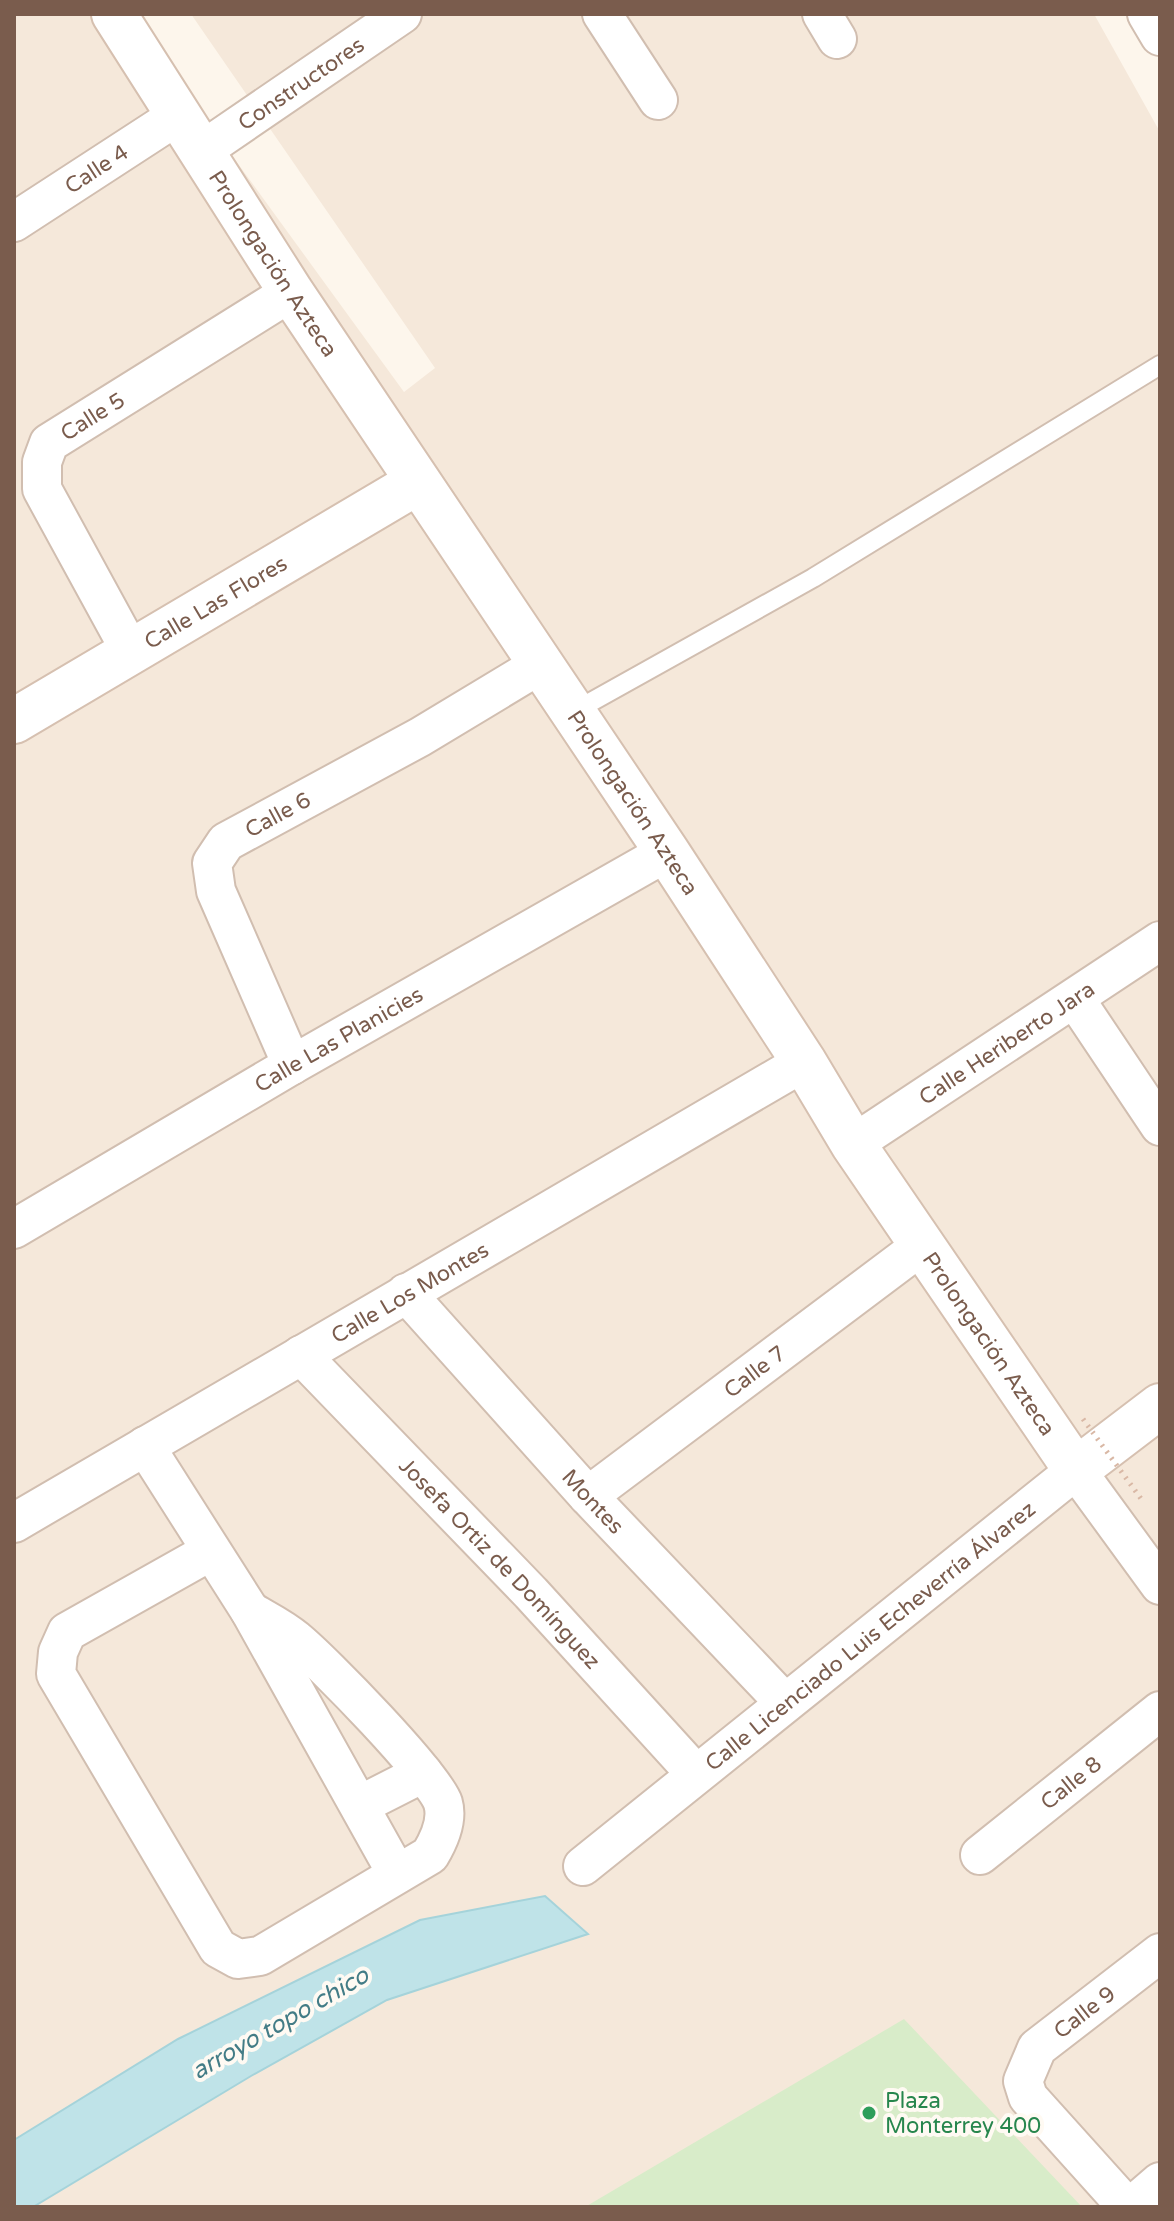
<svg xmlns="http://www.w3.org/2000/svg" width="1174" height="2221" viewBox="0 0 1174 2221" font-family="'Varela Round',sans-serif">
<rect width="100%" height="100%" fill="#fdf6ec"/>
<polygon fill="#f5e8da" points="14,14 129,14 404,392 435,368 191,14 1094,14 1160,132 1160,2207 14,2207"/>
<polygon fill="#d8ecc9" points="904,2019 1082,2207 585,2207"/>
<polygon fill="#bfe3e8" stroke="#a5d3da" stroke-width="2" points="545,1896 588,1934 387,2000 251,2076 33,2207 14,2207 14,2140 178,2039 420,1920"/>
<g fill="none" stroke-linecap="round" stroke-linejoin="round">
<defs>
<polyline id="lane" points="573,712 813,578 1160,365"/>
<g id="street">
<polyline points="602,14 658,100"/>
<polyline points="822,14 837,39"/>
<polyline points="1147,14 1160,36"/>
<path id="s1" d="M200 152 402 14"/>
<path id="s2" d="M14 222 177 116"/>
<path id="s3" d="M131 652 42 489V462L49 443 291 292"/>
<polyline points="1075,999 1160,1126"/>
<path id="s4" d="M292 1065 216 891 212 863 226 842 420 737 541 664"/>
<path id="s5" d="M853 1144 1160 941"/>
<path id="s6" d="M14 1229 292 1065 667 852"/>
<path id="s7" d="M406 1293 588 1496 785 1703"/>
<path id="s8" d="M301 1355 531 1593 695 1773"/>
<polyline points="145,1446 250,1611 397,1874"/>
<path id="s9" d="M588 1496 921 1246"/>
<path id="s10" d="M14 1523 804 1062"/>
<path d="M211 1551 67 1632 58 1652 56 1674 218 1948 238 1959 260 1956 430 1855C439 1840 448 1820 443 1803 435 1777 322 1661 296 1640 282 1628 265 1620 250 1611"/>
<polyline points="360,1805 423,1773"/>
<path id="s11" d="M980 1855 1160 1711"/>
<path id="s12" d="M583 1866 1076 1470 1160 1585"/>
<path id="s13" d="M1127 2207 1028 2097 1023 2081 1037 2048 1160 1953"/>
<polyline points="1131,2207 1160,2182"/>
</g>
<g id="secondary">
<path id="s14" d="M114 14 291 292 667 852 804 1062 853 1144 1076 1470 1160 1406"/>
<path id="s15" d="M14 721 418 482"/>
</g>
</defs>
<use href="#lane" stroke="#d1beb0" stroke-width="22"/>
<use href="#street" stroke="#d1beb0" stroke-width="42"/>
<use href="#secondary" stroke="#d6c0b0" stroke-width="48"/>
<use href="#lane" stroke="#fff" stroke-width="18"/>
<use href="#street" stroke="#fff" stroke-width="38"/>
<use href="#secondary" stroke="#fff" stroke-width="44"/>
<polyline stroke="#d9b8a5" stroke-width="5" stroke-dasharray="2 6" stroke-linecap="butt" points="1083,1419 1142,1500"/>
</g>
<circle fill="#2e9e5b" stroke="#fffaf3" stroke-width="3" cx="869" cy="2113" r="8"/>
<g text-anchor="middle" stroke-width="8" stroke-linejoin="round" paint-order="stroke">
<g font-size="22" fill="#7a5c4d" stroke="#fffaf3">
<text dy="8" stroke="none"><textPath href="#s1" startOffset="122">Constructores</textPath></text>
<text dy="8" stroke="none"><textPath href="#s2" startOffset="98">Calle 4</textPath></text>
<text dy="8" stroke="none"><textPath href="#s14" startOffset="296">Prolongación Azteca</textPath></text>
<text dy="8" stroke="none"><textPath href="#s3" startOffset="284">Calle 5</textPath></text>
<text dy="8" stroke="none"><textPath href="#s15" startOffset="234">Calle Las Flores</textPath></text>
<text dy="8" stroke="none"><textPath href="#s14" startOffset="944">Prolongación Azteca</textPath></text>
<text dy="8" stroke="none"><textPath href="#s4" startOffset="302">Calle 6</textPath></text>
<text dy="8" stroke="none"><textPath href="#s6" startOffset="376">Calle Las Planicies</textPath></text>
<text dy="8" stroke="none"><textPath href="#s5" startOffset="184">Calle Heriberto Jara</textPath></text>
<text dy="8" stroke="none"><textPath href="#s10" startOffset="458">Calle Los Montes</textPath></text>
<text dy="8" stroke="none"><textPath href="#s14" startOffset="1592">Prolongación Azteca</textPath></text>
<text dy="8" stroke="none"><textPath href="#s9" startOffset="208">Calle 7</textPath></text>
<text dy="8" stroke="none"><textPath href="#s7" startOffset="280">Montes</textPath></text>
<text dy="8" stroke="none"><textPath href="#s8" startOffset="288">Josefa Ortiz de Domínguez</textPath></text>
<text dy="8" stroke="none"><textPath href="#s12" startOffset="368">Calle Licenciado Luis Echeverría Álvarez</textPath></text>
<text dy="8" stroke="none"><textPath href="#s11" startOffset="116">Calle 8</textPath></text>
<text dy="8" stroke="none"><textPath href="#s13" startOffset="260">Calle 9</textPath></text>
</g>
<g font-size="22" fill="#27864d" stroke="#fffaf3" text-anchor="start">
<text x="885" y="2108">Plaza<tspan x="885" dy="25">Monterrey 400</tspan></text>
</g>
<g font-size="24" font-style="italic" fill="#437c86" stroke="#fffaf3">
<text transform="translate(280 2023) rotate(-30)" y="8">arroyo topo chico</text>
</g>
</g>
<rect width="1174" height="2221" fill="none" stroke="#7a5c4d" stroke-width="32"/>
</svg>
